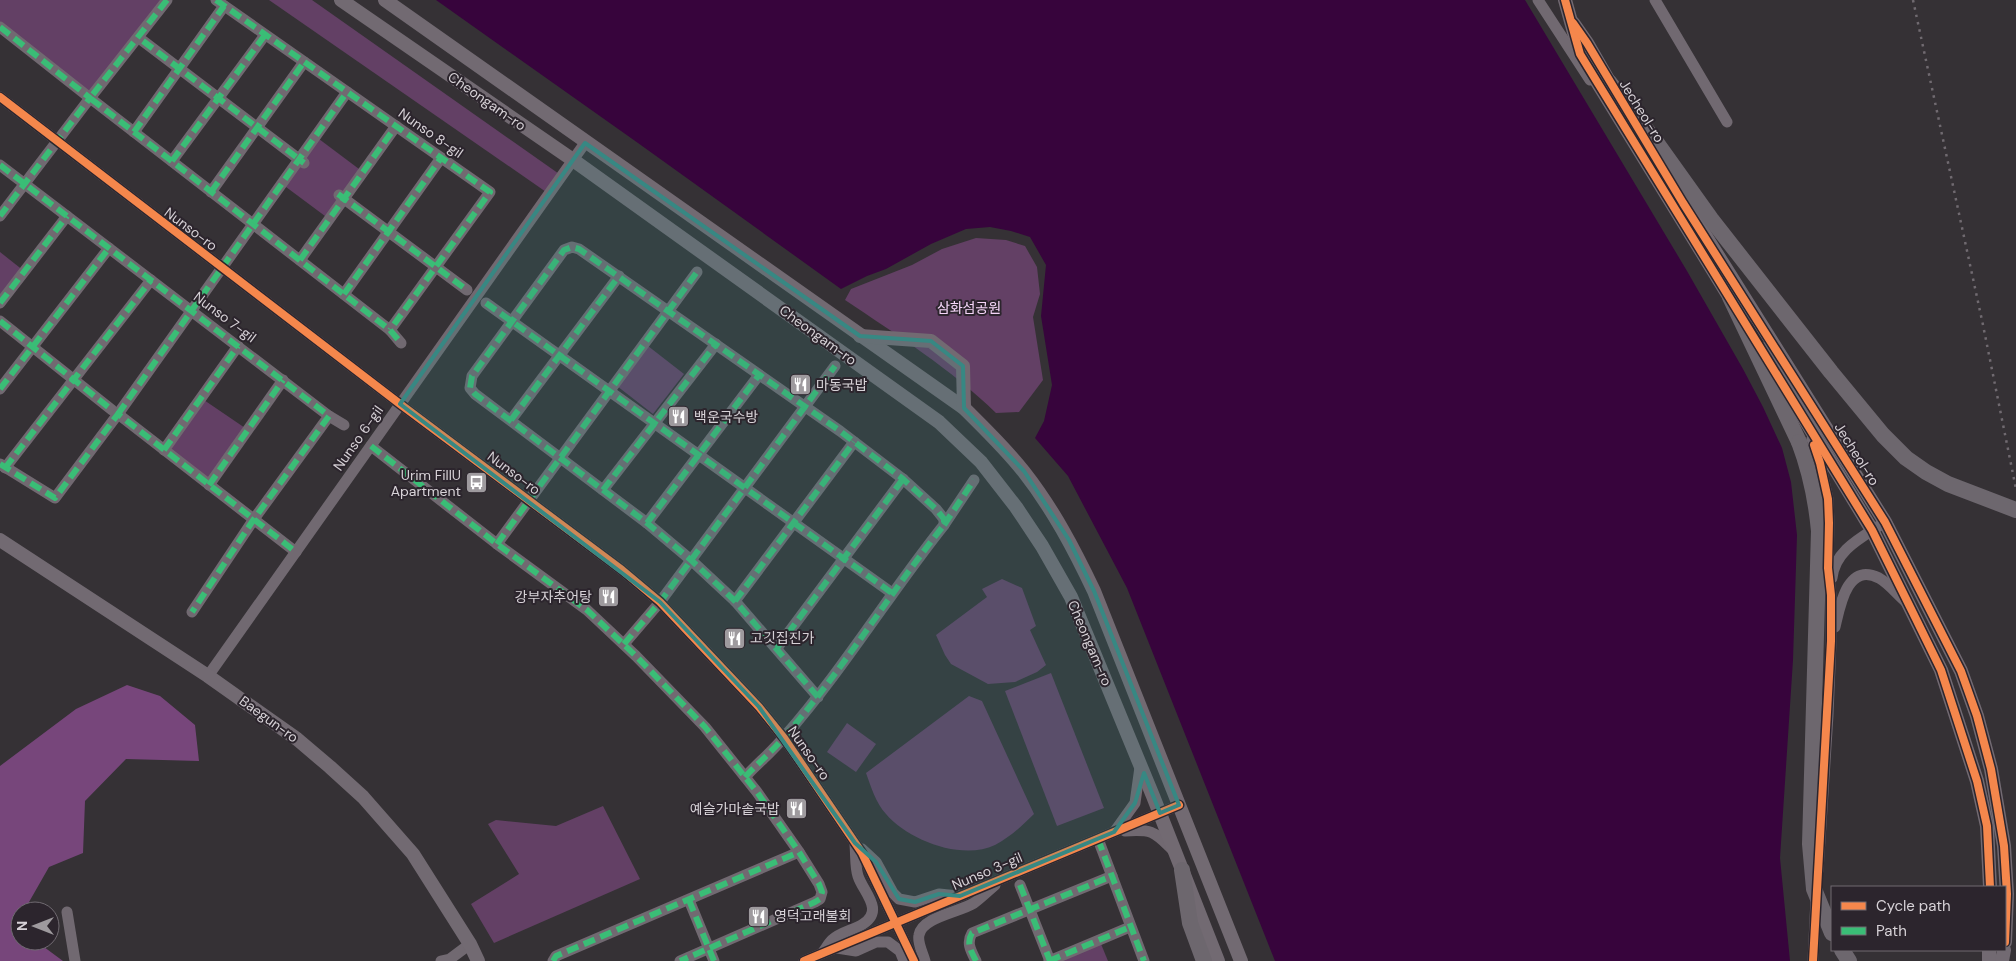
<svg xmlns="http://www.w3.org/2000/svg" width="2016" height="961" viewBox="0 0 2016 961" font-family="'DM Sans','Noto Sans KR',sans-serif">
<rect width="100%" height="100%" fill="#353135"/>
<g fill="#634065">
<polygon points="0,0 167,0 90,98 0,27"/>
<polygon points="269,0 312,0 562,176 549,194"/>
<polygon points="315,136 363,172 329,219 282,184"/>
<path d="M976 238 1006 240 1025 246 1037 267 1040 294 1033 317 1043 380 1019 412 996 413C951 369 897 335 845 300L851 289 912 265 942 249Z"/>
<polygon points="0,252 24,271 0,303"/>
<polygon points="648,346 684,374 653,414 617,386"/>
<polygon points="201,398 248,430 209,485 164,450"/>
<polygon points="1002,579 1022,588 1036,626 1030,630 1046,665 1037,672 1015,682 988,684 951,664 945,655 936,635 987,597 982,589"/>
<polygon points="1051,673 1104,808 1057,826 1005,691"/>
<path d="M969 696 982 701 1034 814C1022 826 1010 837 995 845 962 861 908 840 886 814 876 803 871 787 866 773Z"/>
<polygon points="847,723 876,744 856,772 827,752"/>
<polygon points="603,806 640,879 494,943 471,904 519,874 488,824 496,820 556,826"/>
<polygon points="1101,944 1108,961 1061,961"/>
</g>
<polygon fill="#77467b" points="127,685 160,696 195,725 199,761 126,759 85,801 83,853 49,867 29,902 32,911 20,911 20,941 42,941 44,947 63,961 0,961 0,766 76,709"/>
<polygon fill="#37043c" points="436,0 1525,0 1687,271 1743,369 1763,407 1782,448 1791,482 1797,535 1793,660 1780,858 1790,961 1275,961 1127,588 1068,476 1035,438 1044,421 1052,385 1041,316 1046,265 1030,237 1011,231 990,227 966,229 931,244 886,269 867,276 841,289 638,143"/>
<g fill="none" stroke-linecap="round" stroke-linejoin="round">
<g stroke="#716971" stroke-width="11">
<polyline points="167,0 90,98 390,330 401,343"/>
<polyline points="216,0 490,192 390,330"/>
<polyline points="1538,0 1590,80"/>
<polyline points="1655,0 1727,122"/>
<polyline points="0,27 90,98 0,216"/>
<polyline points="143,41 304,163"/>
<polyline points="0,97 400,404 622,570 660,602 759,707 784,738 862,853 914,961"/>
<polyline points="134,132 224,6"/>
<polyline points="172,161 265,35"/>
<polyline points="0,165 329,416 254,519 192,612"/>
<polyline points="211,192 304,62"/>
<polyline points="339,195 467,290"/>
<polyline points="300,260 396,126"/>
<polyline points="344,294 441,158"/>
<polyline points="0,303 67,216"/>
<polyline points="486,303 892,593"/>
<polyline points="0,321 112,410"/>
<polyline points="0,389 109,248"/>
<polyline points="118,414 347,92"/>
<polyline points="329,416 344,425"/>
<polyline points="511,420 619,276"/>
<polyline points="1812,439 1820,463 1828,499 1829,523 1828,568 1831,595 1831,641 1828,715 1818,871"/>
<polyline points="371,446 497,544 587,610 636,656 705,727 757,792 799,852 819,884 822,892 820,899 815,902 680,961"/>
<polyline points="164,450 238,346"/>
<polyline points="0,464 55,498 118,414 296,552"/>
<polyline points="5,468 151,280"/>
<polyline points="209,485 283,380"/>
<polyline points="603,490 716,344"/>
<polyline points="647,523 759,375"/>
<polyline points="944,525 974,480"/>
<polyline points="497,544 697,272"/>
<path d="M1832 578C1835 549 1863 537 1885 522"/>
<polyline points="735,601 854,442"/>
<path d="M1835 627C1840 606 1847 562 1879 578 1888 583 1897 594 1905 601"/>
<polyline points="624,644 660,602 835,366"/>
<polyline points="777,648 903,479"/>
<polyline points="208,676 585,143"/>
<path d="M745 777C758 763 773 751 785 736 843 670 889 594 944 525V519L936 509 903 479 840 431 579 249 572 247 564 250 472 376 470 388 475 394 647 523 691 560 735 601 818 697"/>
<polyline points="1115,831 1135,803 1140,767"/>
<path d="M1125 831C1154 829 1154 832 1174 851"/>
<polyline points="1098,839 1144,961"/>
<polyline points="862,849 876,862 893,893 899,899 915,902 939,894 958,896"/>
<polyline points="1020,885 1050,961"/>
<polyline points="689,900 714,961"/>
<polyline points="67,912 75,961"/>
<polyline points="837,948 856,951 876,942 888,942 900,951 904,961"/>
<path d="M823 952C826 948 829 943 832 940 840 932 854 930 863 924 885 910 863 892 858 876 855 867 856 855 855 845"/>
<polyline points="441,961 450,959 470,944"/>
<polyline points="553,961 556,956 799,852"/>
<polyline points="804,961 1179,805"/>
<path d="M925 961C923 953 917 943 919 935 922 917 960 912 974 903 981 898 988 891 995 885"/>
<path d="M976 961C971 951 966 943 972 933L1112 876"/>
<polyline points="1049,961 1130,927"/>
<polyline points="1813,961 1816,899"/>
</g>
<g stroke="#726a72" stroke-width="14">
<polyline points="341,0 573,160 939,422 981,462 1016,507 1042,546 1071,597 1153,796 1218,961"/>
<path d="M385 0 964 408C985 429 1006 449 1024 472 1053 509 1074 549 1094 591L1241 961"/>
<polyline points="1565,0 1580,54 1735,306"/>
<polyline points="1573,23 1587,43 1614,90"/>
<polyline points="1639,130 1885,522 1961,671 1977,716 1991,769 2004,846 2007,894 2005,942"/>
<polyline points="860,336 931,341 963,366 964,408"/>
<polyline points="1762,349 1872,530 1941,670 1977,781 1987,826 1990,887"/>
<polyline points="0,540 208,676 297,739 330,767 363,797 413,854 470,944 478,961"/>
<polyline points="1989,961 1989,950"/>
<polyline points="2002,961 2004,950"/>
</g>
<g stroke="#6d676e" stroke-width="16">
<polyline points="1609,82 1656,142 1711,219 1831,372 1883,435 1906,458 1926,472 1948,484 2016,510"/>
<polyline points="1730,297 1799,442"/>
<polyline points="1182,870 1190,923 1204,961"/>
<polyline points="1842,950 1849,961"/>
</g>
<polyline stroke="#706a70" stroke-width="2.5" stroke-dasharray="2.5 5" stroke-linecap="butt" points="1913,0 1983,325 2016,489"/>
<path stroke="#6d676e" stroke-width="16" d="M1799 442C1810 471 1816 499 1819 531L1810 844 1814 889 1832 933"/>
<g stroke="#3abd76" stroke-width="6" stroke-dasharray="12 6" stroke-linecap="butt">
<polyline points="167,0 90,98 390,330 401,343"/>
<polyline points="216,0 490,192 390,330"/>
<polyline points="0,27 90,98 0,216"/>
<polyline points="143,41 304,163"/>
<polyline points="134,132 224,6"/>
<polyline points="172,161 265,35"/>
<polyline points="0,165 329,416 254,519 192,612"/>
<polyline points="211,192 304,62"/>
<polyline points="338,194 467,290"/>
<polyline points="300,260 396,126"/>
<polyline points="344,294 441,158"/>
<polyline points="0,303 67,216"/>
<polyline points="486,303 892,593"/>
<polyline points="0,321 112,410"/>
<polyline points="0,389 109,248"/>
<polyline points="118,414 347,92"/>
<polyline points="511,420 619,276"/>
<polyline points="371,446 497,544 587,610 636,656 705,727 757,792 799,852 819,884 822,892 820,899 815,902 680,961"/>
<polyline points="164,450 238,346"/>
<polyline points="0,464 55,498 118,414 296,552"/>
<polyline points="5,468 151,280"/>
<polyline points="209,485 283,380"/>
<polyline points="603,490 716,344"/>
<polyline points="647,523 759,375"/>
<polyline points="944,525 974,480"/>
<polyline points="497,544 697,272"/>
<polyline points="735,601 854,442"/>
<polyline points="624,644 660,602 835,366"/>
<polyline points="777,648 903,479"/>
<path d="M745 777C758 763 773 751 785 736 843 670 889 594 944 525V519L936 509 903 479 840 431 579 249 572 247 564 250 472 376 470 388 475 394 647 523 691 560 735 601 818 697"/>
<polyline points="1098,839 1144,961"/>
<polyline points="1020,885 1050,961"/>
<polyline points="689,900 714,961"/>
<polyline points="553,961 556,956 799,852"/>
<path d="M976 961C971 951 966 943 972 933L1112 876"/>
<polyline points="1049,961 1130,927"/>
</g>
<defs>
<g id="cycleway">
<polyline points="1565,0 1580,54 1872,530 1916,619 1941,670 1977,781 1987,826 1990,887"/>
<polyline points="1573,23 1587,43 1683,203 1885,522 1961,671 1977,716 1991,769 2004,846 2007,894 2005,942"/>
<polyline points="0,97 400,404 622,570 660,602 759,707 784,738 862,853 914,961"/>
<polyline points="804,961 1179,805"/>
<polyline points="1813,961 1831,641 1831,595 1828,568 1829,523 1828,499 1820,463 1814,445"/>
</g>
</defs>
<use href="#cycleway" stroke="#2c252d" stroke-width="11"/>
<use href="#cycleway" stroke="#f5874c" stroke-width="8"/>
</g>
<path fill="#378883" fill-opacity="0.2" stroke="#378883" stroke-width="4" stroke-linejoin="round" d="M585 143 860 336 931 341 963 366 964 408 1024 471 1069 540 1094 591 1179 805 1160 813 1144 773 1135 803 1114 832 960 896 939 894 915 902 899 899 876 862 855 843 759 707 660 602 400 404Z"/>
<defs>
<symbol id="restaurant-square" viewBox="-11 -11 22 22"><rect x="-9" y="-9" width="18" height="18" rx="4" fill="#9e9a9e" stroke="#2c252d"/><path d="M-5-6h1v4h1v-4h1v4h1v-4h1v5L-1.5 .5V6h-2V.5L-5-1ZM5-6V6H3V1.5H1.5Q1.5-4 5-6Z" fill="#fff"/></symbol>
<symbol id="bus-square" viewBox="-11 -11 22 22"><rect x="-9" y="-9" width="18" height="18" rx="4" fill="#9e9a9e" stroke="#2c252d"/><path d="M-5-6H5V4H4V6H2V4H-2V6H-4V4H-5ZM-3.5-4V0h7V-4ZM-3.5 1.2v1.5H-2V1.2ZM2 1.2v1.5H3.5V1.2Z" fill="#fff"/></symbol>
</defs>
<g fill-rule="evenodd">
<use href="#restaurant-square" x="788" y="372" width="25" height="25"/>
<use href="#restaurant-square" x="666" y="404" width="25" height="25"/>
<use href="#bus-square" x="464" y="470" width="25" height="25"/>
<use href="#restaurant-square" x="596" y="584" width="25" height="25"/>
<use href="#restaurant-square" x="722" y="626" width="25" height="25"/>
<use href="#restaurant-square" x="784" y="796" width="25" height="25"/>
<use href="#restaurant-square" x="746" y="904" width="25" height="25"/>
</g>
<g text-anchor="middle" stroke-width="4" stroke-linejoin="round" paint-order="stroke">
<g font-size="14" fill="#d7d2d7" stroke="#2c252d">
<text transform="translate(487 101) rotate(35)" y="5">Cheongam-ro</text>
<text transform="translate(1642 111) rotate(58)" y="5">Jecheol-ro</text>
<text transform="translate(431 133) rotate(35)" y="5">Nunso 8-gil</text>
<text transform="translate(191 229) rotate(37)" y="5">Nunso-ro</text>
<text transform="translate(225 317) rotate(37)" y="5">Nunso 7-gil</text>
<text transform="translate(818 335) rotate(36)" y="5">Cheongam-ro</text>
<text transform="translate(358 438) rotate(-55)" y="5">Nunso 6-gil</text>
<text transform="translate(1857 454) rotate(58)" y="5">Jecheol-ro</text>
<text transform="translate(514 473) rotate(37)" y="5">Nunso-ro</text>
<text transform="translate(1090 643) rotate(67)" y="5">Cheongam-ro</text>
<text transform="translate(269 719) rotate(36)" y="5">Baegun-ro</text>
<text transform="translate(809 753) rotate(55)" y="5">Nunso-ro</text>
<text transform="translate(987 871) rotate(-23)" y="5">Nunso 3-gil</text>
</g>
<g font-size="14" fill="#f5d5f8" stroke="#2c252d">
<text x="969" y="313">삼화섬공원</text>
</g>
<g font-size="14" fill="#d7d2d7" stroke="#2c252d" text-anchor="start">
<text x="816" y="390">마동국밥</text>
<text x="694" y="422">백운국수방</text>
<text x="461" y="480" text-anchor="end">Urim FillU<tspan x="461" dy="16">Apartment</tspan></text>
<text x="592" y="602" text-anchor="end">강부자추어탕</text>
<text x="750" y="643">고깃집진가</text>
<text x="780" y="814" text-anchor="end">예슬가마솥국밥</text>
<text x="774" y="921">영덕고래불회</text>
</g>
</g>
<rect x="1831" y="886" width="175" height="65" fill="#2c252d" stroke="#706a71"/>
<rect x="1841" y="902" width="25" height="8" fill="#f5874c" stroke="#706a71"/>
<text x="1876" y="911" font-size="15" fill="#d7d2d7">Cycle path</text>
<rect x="1841" y="927" width="25" height="8" fill="#3abd76" stroke="#706a71"/>
<text x="1876" y="936" font-size="15" fill="#d7d2d7">Path</text>
<g transform="translate(35 926) rotate(270)"><circle r="24" fill="#2c252d" stroke="#706a71"/>
<path d="M0-4L9 19L0 12L-9 19Z" fill="#9e9a9e"/>
<text y="-8" font-size="14" font-weight="bold" text-anchor="middle" fill="#d7d2d7">N</text>
</g>
</svg>
